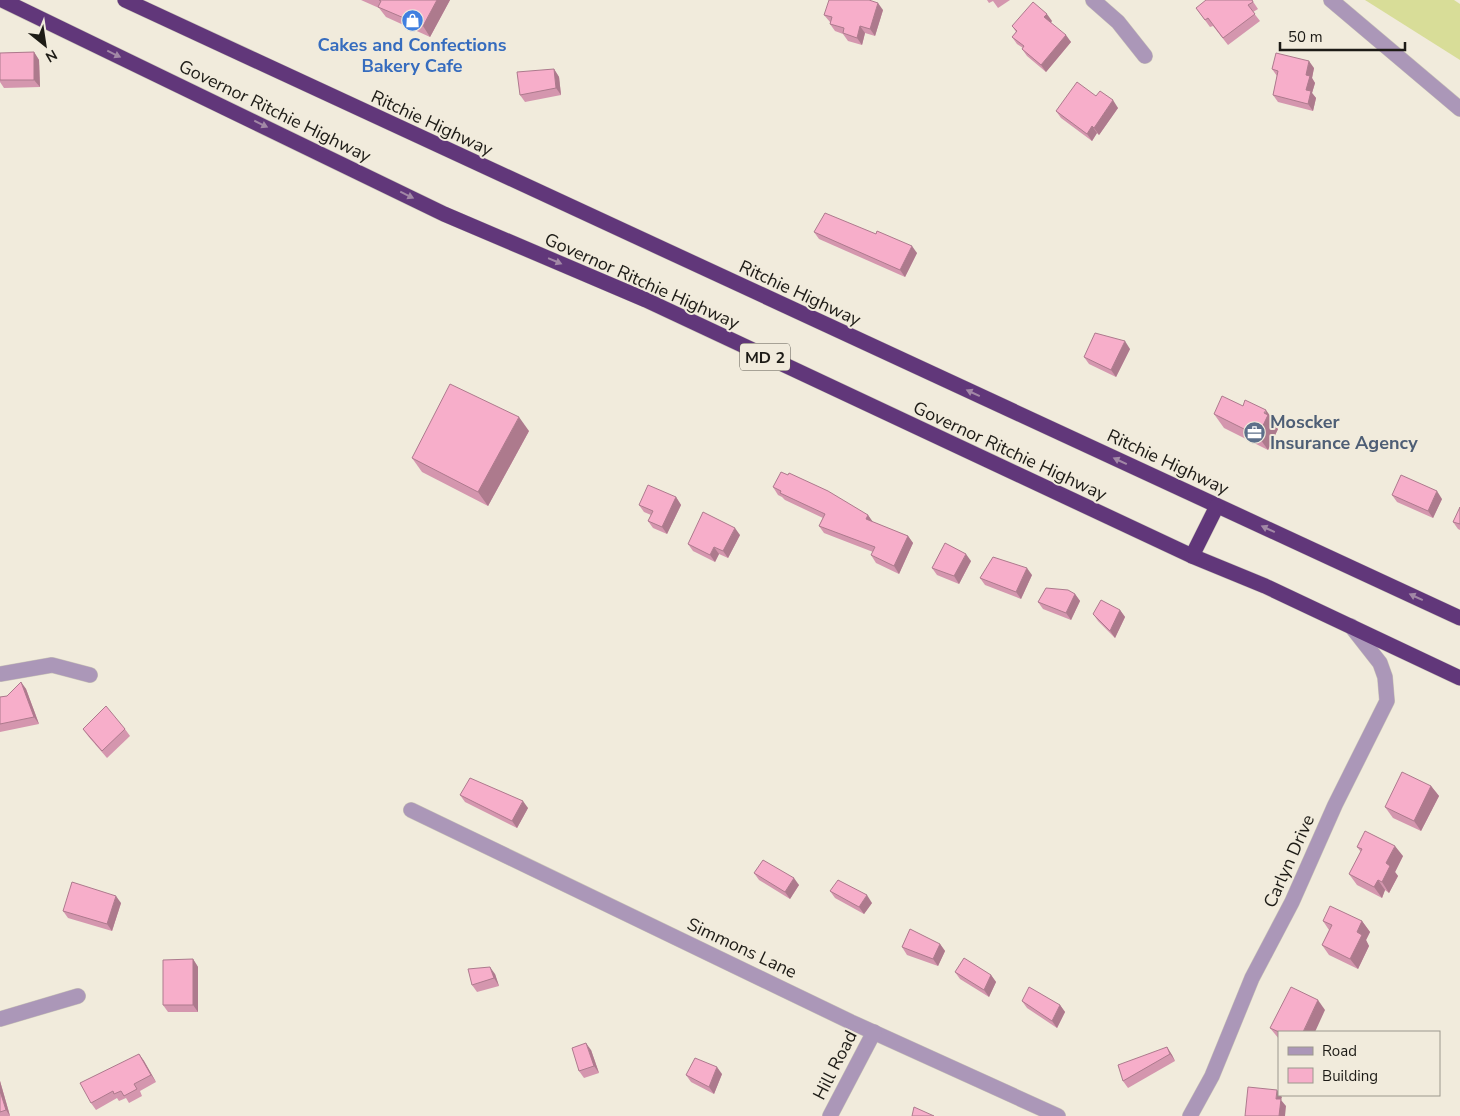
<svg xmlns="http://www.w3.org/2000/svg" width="1460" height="1116" viewBox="0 0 1460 1116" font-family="'Nunito Sans',sans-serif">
<rect width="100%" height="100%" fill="#f1ebdc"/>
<polygon fill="#d8dd98" points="1365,0 1454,0 1460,4 1460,60"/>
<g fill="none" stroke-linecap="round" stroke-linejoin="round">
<defs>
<g id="minor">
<polyline points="1093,0 1118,22 1145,56"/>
<polyline points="1331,0 1460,109"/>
<polyline points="0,674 52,665 90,675"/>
<polyline points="411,810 851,1022 1058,1116"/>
<polyline points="0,1019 78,996"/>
<polyline points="830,1116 874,1032"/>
<polyline points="1190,1116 1212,1076 1252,978 1292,902 1335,805 1387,701 1385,677 1380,663 1351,626"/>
</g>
<g id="highway">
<polyline points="2,0 444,214 646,300 1192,556 1265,586 1460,678"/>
<polyline points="125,0 1460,618"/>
<polyline points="1192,556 1217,506"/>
</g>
</defs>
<use href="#minor" stroke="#cbc6b8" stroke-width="16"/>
<use href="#highway" stroke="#cbc6b8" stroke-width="16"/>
<use href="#minor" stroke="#ab97b8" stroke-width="15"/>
<use href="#highway" stroke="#61377a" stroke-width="15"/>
</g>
<g fill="#d496ae">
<polygon points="361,0 450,0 430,37 386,17 379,8"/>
<polygon points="987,0 1010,0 998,8 993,1 989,3"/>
<polygon points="1252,0 1258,9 1253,12 1260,21 1228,45 1213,26 1210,27 1196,8"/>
<polygon points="883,10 875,36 865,33 862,45 848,41 843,34 835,31 830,24 830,22 824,15"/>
<polygon points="1052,21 1051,23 1071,42 1046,72 1027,56 1022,49 1023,48 1017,44 1012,37 1016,32 1012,26"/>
<polygon points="34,52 39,60 40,87 4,88 0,82 0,53"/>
<polygon points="1314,68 1312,78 1315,83 1312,93 1316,98 1313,111 1278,102 1273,95 1277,76 1272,69"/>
<polygon points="554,69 559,77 561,95 525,102 520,95"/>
<polygon points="1096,96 1118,108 1099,135 1097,133 1092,141 1061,118 1056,111"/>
<polygon points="814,232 917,253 905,277 819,239"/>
<polygon points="1130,349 1116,377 1089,364 1084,357"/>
<polygon points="1214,414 1276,424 1275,426 1278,429 1268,450 1224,428"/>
<polygon points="529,431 488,506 422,472 412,458"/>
<polygon points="773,487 868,515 872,522 908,536 913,543 899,574 876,563 871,555 873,552 824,533 819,526 823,518 785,500 782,497 778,495"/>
<polygon points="1392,495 1442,499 1433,518 1397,502"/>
<polygon points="676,497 681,505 667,534 653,528 648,521 651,515 644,512 639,505"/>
<polygon points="1460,507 1460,530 1458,529 1453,522"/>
<polygon points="740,535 728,558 719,554 715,562 693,551 688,544"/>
<polygon points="971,561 959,584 937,575 932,568"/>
<polygon points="1032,575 1021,599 985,585 980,578"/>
<polygon points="1075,594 1080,601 1071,620 1043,609 1038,602"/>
<polygon points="1120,610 1125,617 1115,638 1098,621 1093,614"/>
<polygon points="21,682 26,689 39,724 0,732 0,697 7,696"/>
<polygon points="83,729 125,729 130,736 107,758 88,736"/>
<polygon points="1431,786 1439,796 1421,831 1393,818 1385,807"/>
<polygon points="460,795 528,808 517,828 465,802"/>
<polygon points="1357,847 1403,856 1395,872 1398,876 1389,893 1385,890 1382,898 1357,885 1349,874 1361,852"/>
<polygon points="754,873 799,885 790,899 759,880"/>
<polygon points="830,891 872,903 864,914 835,898"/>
<polygon points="121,903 112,931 68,918 63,911"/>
<polygon points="1323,921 1362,921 1370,932 1366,940 1369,946 1358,969 1329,955 1322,945 1329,930"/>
<polygon points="940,944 945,951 938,966 907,955 902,947"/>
<polygon points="193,959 198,967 198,1012 168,1012 163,1005"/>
<polygon points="955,972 991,975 996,982 989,997 960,979"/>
<polygon points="495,974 499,986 477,992 472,985"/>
<polygon points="1022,1001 1060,1005 1065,1012 1057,1028 1027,1008"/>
<polygon points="1325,1010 1279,1032 1279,1039 1270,1028"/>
<polygon points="1167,1047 1172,1055 1175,1061 1128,1088 1123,1081"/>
<polygon points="591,1050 599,1073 584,1078 579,1071"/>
<polygon points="139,1054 144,1061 156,1082 140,1091 142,1096 129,1103 126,1098 119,1101 117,1098 96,1110 91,1103"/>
<polygon points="722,1074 714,1094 691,1082 686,1075"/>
<polygon points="0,1081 10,1116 0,1116"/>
</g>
<g fill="#ad7a8d">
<polygon points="437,0 450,0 430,37 423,26"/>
<polygon points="878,3 883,10 875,36 870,29"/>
<polygon points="1047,14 1052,21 1049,24 1044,17"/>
<polygon points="860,26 865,33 862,45 857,38"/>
<polygon points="1066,35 1071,42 1046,72 1041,65"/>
<polygon points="34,52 39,60 40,87 34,80"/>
<polygon points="1309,61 1314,68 1312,78 1315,83 1312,93 1316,98 1313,111 1308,104 1306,90 1306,75"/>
<polygon points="554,69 559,77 561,95 556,88"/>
<polygon points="1113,100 1118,108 1099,135 1094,128"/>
<polygon points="1092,126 1097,133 1092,141 1087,134"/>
<polygon points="912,246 917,253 905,277 900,270"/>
<polygon points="1125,341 1130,349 1116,377 1111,370"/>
<polygon points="1266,410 1276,424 1275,426 1278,429 1268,450 1258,436"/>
<polygon points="519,417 529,431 488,506 478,492"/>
<polygon points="1437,491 1442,499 1433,518 1428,511"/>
<polygon points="676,497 681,505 667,534 662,527"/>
<polygon points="868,515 873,522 866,519"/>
<polygon points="735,528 740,535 728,558 723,551"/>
<polygon points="908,536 913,543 899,574 894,566"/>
<polygon points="714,547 719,554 715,562 710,555"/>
<polygon points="966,554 971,561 959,584 954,576"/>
<polygon points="1027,568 1032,575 1021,599 1016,592"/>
<polygon points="1075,594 1080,601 1071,620 1066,613"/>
<polygon points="1120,610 1125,617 1115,638 1110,631"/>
<polygon points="21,682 26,689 39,724 34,717"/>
<polygon points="1431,786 1439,796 1421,831 1414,821"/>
<polygon points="523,801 528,808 517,828 512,821"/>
<polygon points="1395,846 1403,856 1395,872 1398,876 1389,893 1382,882 1386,863"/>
<polygon points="794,878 799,885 790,899 785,892"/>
<polygon points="1378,880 1385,890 1382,898 1374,887"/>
<polygon points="867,895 872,903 864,914 859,907"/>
<polygon points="116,896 121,903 112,931 107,924"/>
<polygon points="1362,921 1370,932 1366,940 1369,946 1358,969 1350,959 1357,932"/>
<polygon points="940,944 945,951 938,966 933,959"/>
<polygon points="193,959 198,967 198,1012 193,1005"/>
<polygon points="490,967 495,974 499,986 494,978"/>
<polygon points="991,975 996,982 989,997 984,990"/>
<polygon points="1318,1000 1325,1010 1315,1032 1303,1032"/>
<polygon points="1060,1005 1065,1012 1057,1028 1052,1021"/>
<polygon points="586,1043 591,1050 599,1073 594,1066"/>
<polygon points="1167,1047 1172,1055 1175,1061 1170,1054"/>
<polygon points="139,1054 144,1061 156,1082 151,1075"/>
<polygon points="717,1067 722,1074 714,1094 709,1087"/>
<polygon points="0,1081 10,1116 6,1110 0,1091"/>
<polygon points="1277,1090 1279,1093 1279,1095 1280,1095 1282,1097 1281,1100 1286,1106 1285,1116 1279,1116 1276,1099"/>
</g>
<g fill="#f7aeca" stroke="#ad7a8d">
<polygon points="379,0 437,0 423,26 378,7 381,1"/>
<polygon points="829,0 869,0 878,3 870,29 860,26 857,38 843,33 844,28 830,24 832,17 824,15"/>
<polygon points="1206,0 1252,0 1253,2 1248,5 1255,14 1223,38 1208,18 1205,20 1196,8"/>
<polygon points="1033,2 1047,14 1044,17 1066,35 1041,65 1022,49 1024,46 1012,37 1017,31 1012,26"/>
<polygon points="34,52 34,80 0,80 0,53"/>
<polygon points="1276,53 1309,61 1306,75 1310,76 1306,90 1311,91 1308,104 1273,95 1278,71 1272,69"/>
<polygon points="554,69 556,88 520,95 517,72"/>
<polygon points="1077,82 1096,96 1100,91 1113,100 1094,128 1092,126 1087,134 1056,111"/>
<polygon points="825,213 876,234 877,231 912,246 900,270 814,232"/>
<polygon points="1095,333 1125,341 1111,370 1084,357"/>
<polygon points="450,384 519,417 478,492 412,458"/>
<polygon points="1222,396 1243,406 1245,400 1266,410 1264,413 1268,415 1258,436 1214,414"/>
<polygon points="781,472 788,475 789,473 828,491 868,515 866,519 908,536 894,566 871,555 875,547 819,526 825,514 780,493 781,491 773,487"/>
<polygon points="1401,475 1437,491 1428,511 1392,495"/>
<polygon points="648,485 676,497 662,527 648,521 653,511 639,505"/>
<polygon points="1460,507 1460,524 1453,522"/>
<polygon points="703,512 735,528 723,551 714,547 710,555 688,544"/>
<polygon points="945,543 966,554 954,576 932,568"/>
<polygon points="993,557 1027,568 1016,592 980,578"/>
<polygon points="1046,588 1068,590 1075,594 1066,613 1038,602"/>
<polygon points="1101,600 1120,610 1110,631 1093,614"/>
<polygon points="21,682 34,717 0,724 0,697 7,696"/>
<polygon points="106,706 125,729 102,751 83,729"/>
<polygon points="1402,772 1431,786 1414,821 1385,807"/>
<polygon points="470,778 523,801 512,821 460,795"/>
<polygon points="1365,831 1395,846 1386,863 1390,866 1382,882 1378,880 1374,887 1349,874 1362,849 1357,847"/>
<polygon points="763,860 794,878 785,892 754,873"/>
<polygon points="838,880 867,895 859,907 830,891"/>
<polygon points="72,882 116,896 107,924 63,911"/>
<polygon points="1330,906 1362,921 1357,932 1362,935 1350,959 1322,945 1332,925 1323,921"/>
<polygon points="910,929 940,944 933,959 902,947"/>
<polygon points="964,958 991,975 984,990 955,972"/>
<polygon points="193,959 193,1005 163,1005 163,960"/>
<polygon points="490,967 494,978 472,985 468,969"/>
<polygon points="1029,987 1060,1005 1052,1021 1022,1001"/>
<polygon points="1291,987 1318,1000 1303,1032 1279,1032 1270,1028"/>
<polygon points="586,1043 594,1066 579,1071 572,1048"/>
<polygon points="1167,1047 1170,1054 1123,1081 1118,1065"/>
<polygon points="139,1054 151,1075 134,1084 137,1089 124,1096 121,1091 114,1094 113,1091 91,1103 80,1083"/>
<polygon points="695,1058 717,1067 709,1087 686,1075"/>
<polygon points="1248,1087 1277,1090 1276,1099 1281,1099 1279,1116 1245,1116"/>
<polygon points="0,1091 6,1110 0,1112"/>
<polygon points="914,1107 934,1116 912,1116"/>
</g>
<defs><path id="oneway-solid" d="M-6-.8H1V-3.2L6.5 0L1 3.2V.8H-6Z" transform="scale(1.25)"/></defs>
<g fill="#a288a6">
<use href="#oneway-solid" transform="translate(114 54) rotate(26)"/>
<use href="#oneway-solid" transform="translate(261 124) rotate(26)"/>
<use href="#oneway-solid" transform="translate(407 195) rotate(26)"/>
<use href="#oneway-solid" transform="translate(555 261) rotate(23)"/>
<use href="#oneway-solid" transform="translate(973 393) rotate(-155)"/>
<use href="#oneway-solid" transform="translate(1120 461) rotate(-155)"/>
<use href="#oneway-solid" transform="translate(1268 529) rotate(-155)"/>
<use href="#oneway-solid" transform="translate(1416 597) rotate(-155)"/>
</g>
<defs>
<symbol id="shop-disc" viewBox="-11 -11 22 22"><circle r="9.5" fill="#3f7fe0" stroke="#f1ebdc"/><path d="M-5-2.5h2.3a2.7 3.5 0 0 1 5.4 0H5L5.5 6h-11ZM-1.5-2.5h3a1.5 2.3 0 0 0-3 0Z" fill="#fff"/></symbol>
<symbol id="office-disc" viewBox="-11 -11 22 22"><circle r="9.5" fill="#5c6f8a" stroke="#f1ebdc"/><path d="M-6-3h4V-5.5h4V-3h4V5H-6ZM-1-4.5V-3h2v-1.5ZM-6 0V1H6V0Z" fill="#fff"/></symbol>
</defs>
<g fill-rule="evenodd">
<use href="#shop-disc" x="400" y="8" width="25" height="25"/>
<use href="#office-disc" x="1242" y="420" width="25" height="25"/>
</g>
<g text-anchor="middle" stroke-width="4" stroke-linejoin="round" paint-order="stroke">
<rect fill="#f1ebdc" stroke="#5d5951" stroke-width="1" x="740" y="343.5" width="50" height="27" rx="4"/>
<g font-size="16" font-weight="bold" fill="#1d1b16">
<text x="765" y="363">MD 2</text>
</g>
<g font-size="18" font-weight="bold" fill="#366cbe" stroke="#f1ebdc">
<text x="412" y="51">Cakes and Confections<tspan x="412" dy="21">Bakery Cafe</tspan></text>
</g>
<g font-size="18" fill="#1d1b16" stroke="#f1ebdc">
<text transform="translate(275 111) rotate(26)" y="6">Governor Ritchie Highway</text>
<text transform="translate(432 123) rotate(25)" y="6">Ritchie Highway</text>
<text transform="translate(642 281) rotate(24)" y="6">Governor Ritchie Highway</text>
<text transform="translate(800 293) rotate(25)" y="6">Ritchie Highway</text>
<text transform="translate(1010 451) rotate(25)" y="6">Governor Ritchie Highway</text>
<text transform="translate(1168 462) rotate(25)" y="6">Ritchie Highway</text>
<text transform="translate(1289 861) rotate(-66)" y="6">Carlyn Drive</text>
<text transform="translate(742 948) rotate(25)" y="6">Simmons Lane</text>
<text transform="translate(835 1065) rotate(-63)" y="6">Hill Road</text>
</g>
<g font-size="18" font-weight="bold" fill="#4e5e75" stroke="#f1ebdc" text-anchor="start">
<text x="1270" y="428">Moscker<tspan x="1270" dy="21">Insurance Agency</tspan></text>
</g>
</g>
<rect x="1278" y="1031" width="162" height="65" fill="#f1ebdc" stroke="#9c988d"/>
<rect x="1288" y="1047" width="25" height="8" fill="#ab97b8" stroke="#9c988d"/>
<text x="1322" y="1056" font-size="15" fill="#1d1b16">Road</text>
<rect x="1288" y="1068" width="25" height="15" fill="#f7aeca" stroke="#9c988d"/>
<text x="1322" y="1081" font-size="15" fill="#1d1b16">Building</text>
<g transform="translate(45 45) rotate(150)" stroke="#f1ebdc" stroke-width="4" paint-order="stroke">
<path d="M0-4L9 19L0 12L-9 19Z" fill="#1d1b16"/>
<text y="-8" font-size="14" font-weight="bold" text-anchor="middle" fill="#1d1b16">N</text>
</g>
<path d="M1280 42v8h125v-8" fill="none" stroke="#1d1b16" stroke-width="2.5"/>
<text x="1288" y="42" font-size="15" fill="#1d1b16" stroke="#f1ebdc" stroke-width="4" paint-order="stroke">50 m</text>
</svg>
